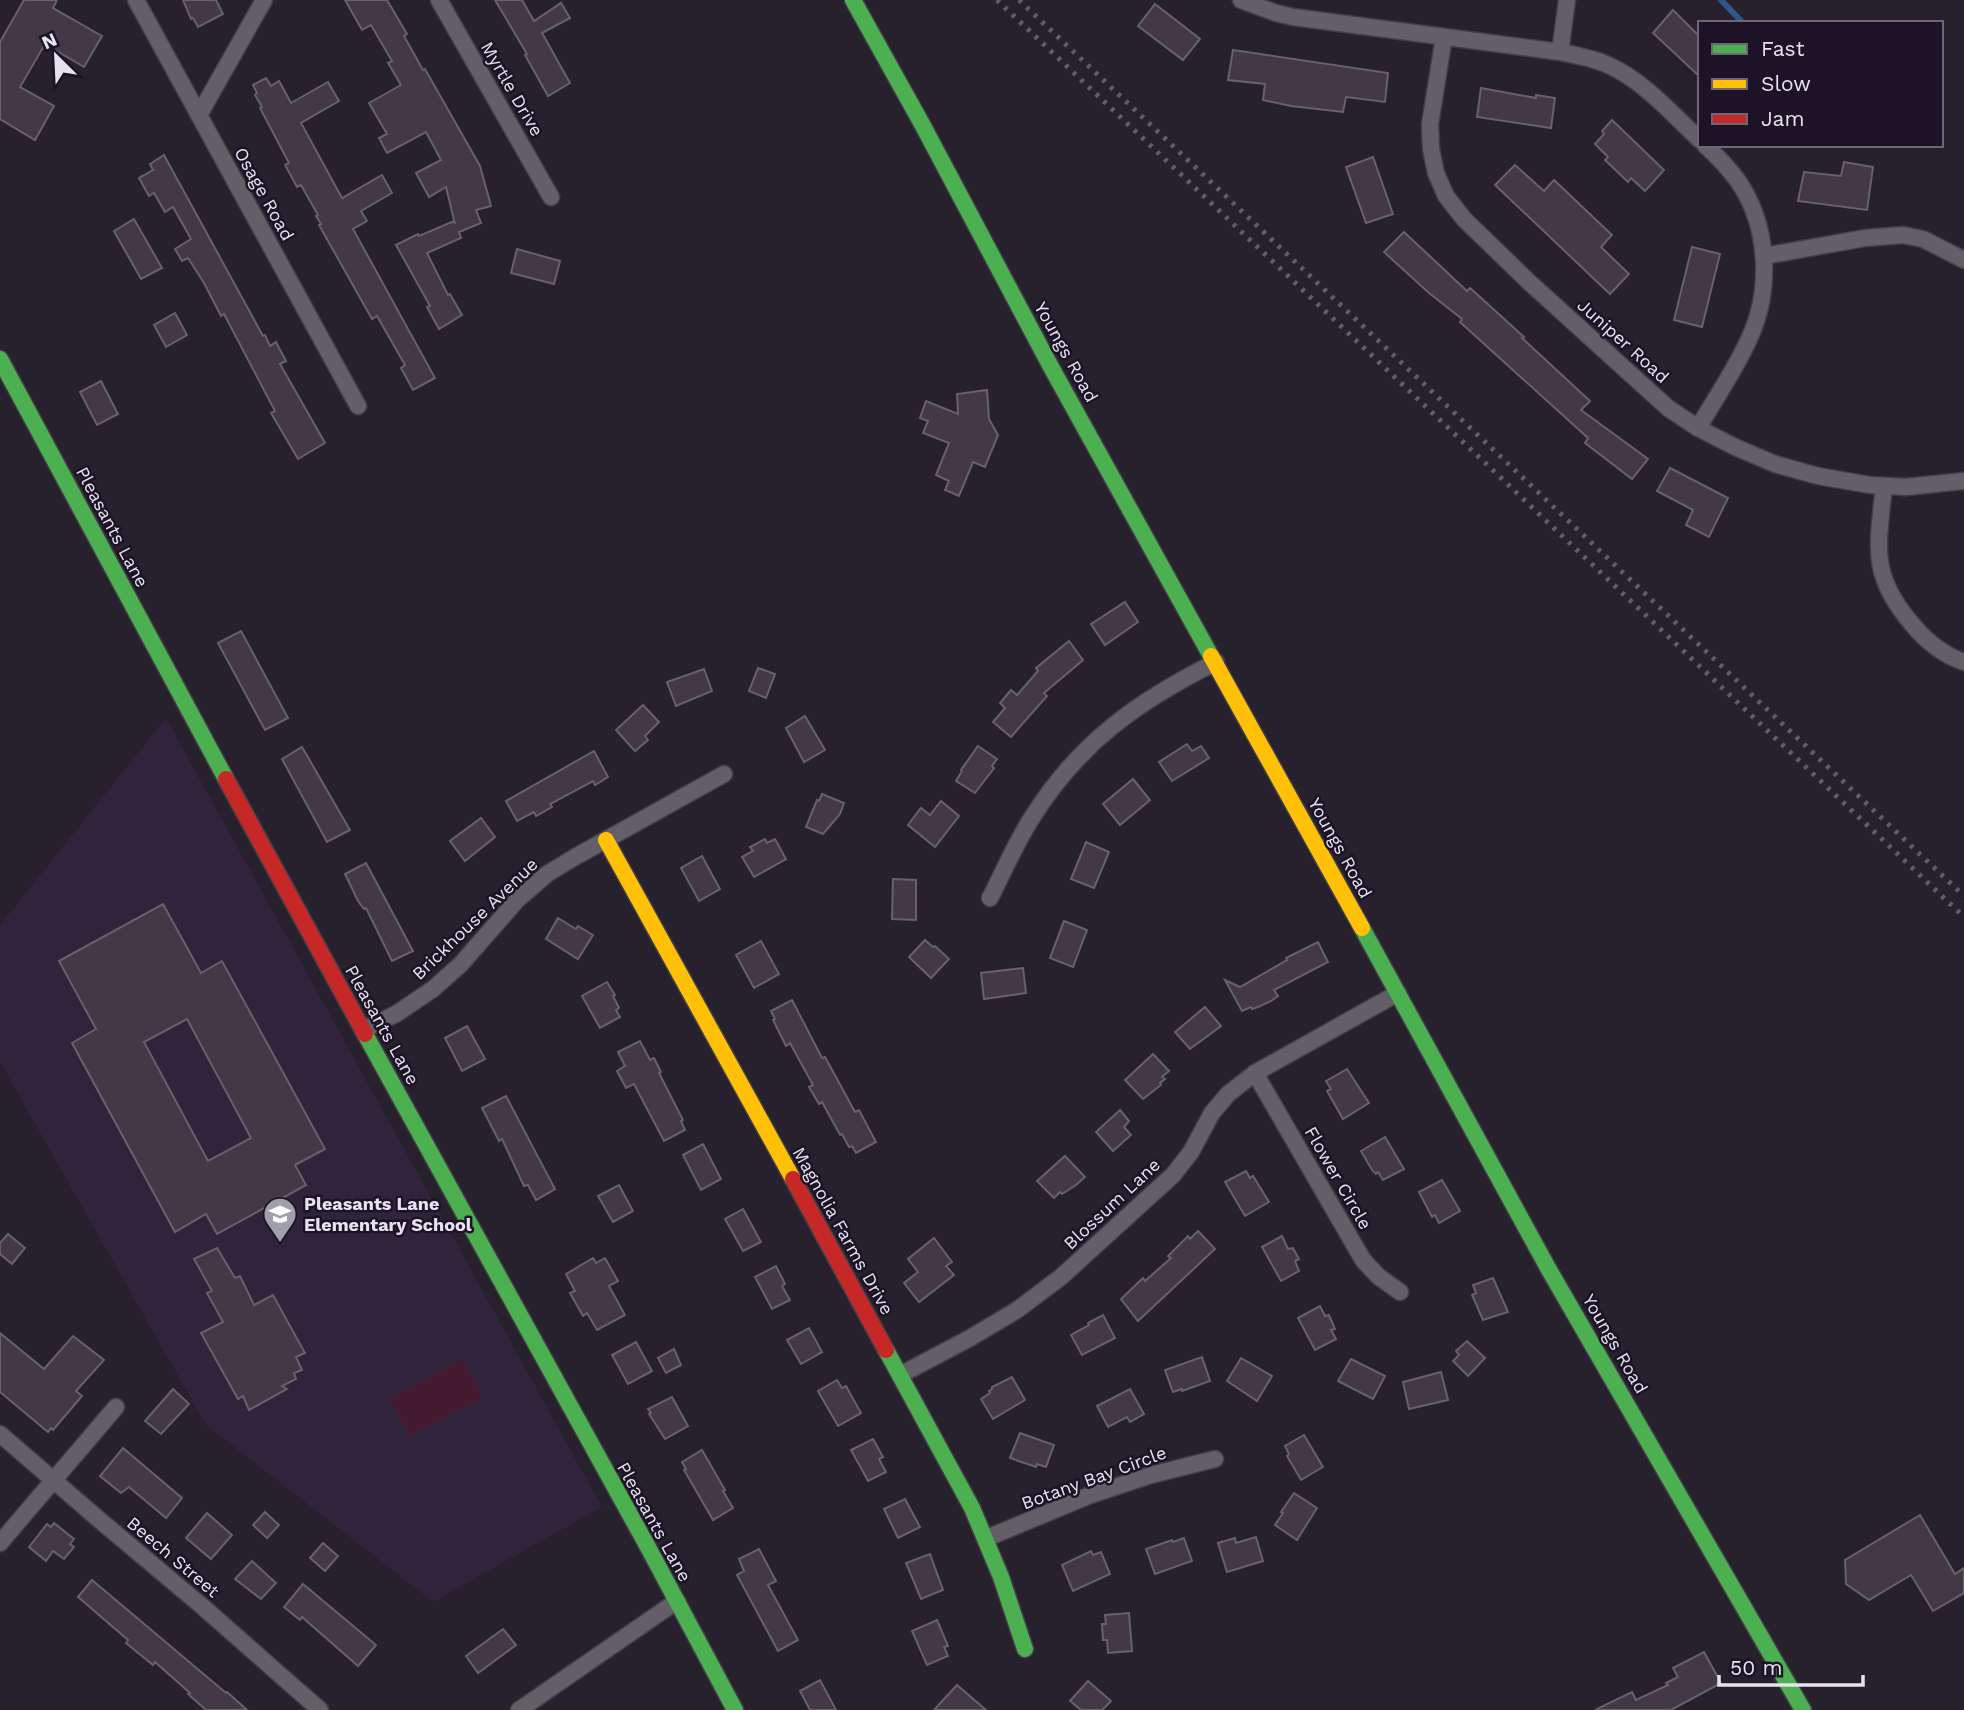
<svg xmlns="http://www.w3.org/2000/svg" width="1964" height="1710" viewBox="0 0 1964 1710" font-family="'Work Sans',sans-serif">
<rect width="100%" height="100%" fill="#26212c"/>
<polygon fill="#2f243c" points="166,718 602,1507 433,1602 206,1425 0,1062 0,925"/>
<polygon fill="#451a2f" points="462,1359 483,1397 410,1436 389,1399"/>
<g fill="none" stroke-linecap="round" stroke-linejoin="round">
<polyline stroke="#2e578b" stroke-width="6" points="1721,0 1743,23"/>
</g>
<g fill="#443846" stroke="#67616a" stroke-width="2" fill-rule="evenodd">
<polygon points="24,0 57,0 53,8 102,36 84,67 45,44 20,87 54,106 35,140 0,119 0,42"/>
<polygon points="183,0 216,0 223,14 198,27 193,18 191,19"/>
<polygon points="345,0 387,0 407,34 404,36 423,70 425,69 480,166 491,206 476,210 481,223 459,232 461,238 427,253 448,295 450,294 462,315 439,329 427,307 430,306 396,245 418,234 419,236 454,221 455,224 446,187 429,197 416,173 441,160 426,132 387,153 379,138 387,134 369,103 401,85 388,63 392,61 371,25 362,30"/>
<polygon points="495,0 522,0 534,21 561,3 570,18 542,33 570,83 548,96 525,55 527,54"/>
<polygon points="1155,4 1200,39 1183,60 1138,26"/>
<polygon points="1673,10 1700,37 1700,77 1653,33"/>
<polygon points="1233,50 1388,73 1385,102 1346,97 1343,112 1291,106 1263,100 1265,84 1228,80"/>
<polygon points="266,78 271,86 279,81 291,103 328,82 339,101 301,123 342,198 382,175 392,193 361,211 367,221 353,229 435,378 413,390 401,368 405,365 377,316 372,319 319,225 321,224 316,216 318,215 301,185 297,187 285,165 289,163 260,108 262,107 255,95 257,93 253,85"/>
<polygon points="1481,88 1536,98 1536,95 1555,98 1551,128 1477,117"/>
<polygon points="1612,120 1664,170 1645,191 1631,178 1628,182 1605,160 1608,157 1595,144 1604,134 1602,131"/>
<polygon points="164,155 263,336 265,335 270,346 276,342 286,361 280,364 325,443 298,459 271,413 275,411 224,314 221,316 204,283 188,258 182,261 175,249 191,239 173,207 165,212 154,193 149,196 139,178 153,170 150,164"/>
<polygon points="1373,157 1393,214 1366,223 1346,167"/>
<polygon points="1844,162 1873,167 1867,210 1798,201 1804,172 1841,176"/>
<polygon points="1515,165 1544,191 1554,180 1612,235 1601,247 1629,274 1610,294 1495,185"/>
<polygon points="134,219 162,268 141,279 114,231"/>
<polygon points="1404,232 1467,291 1470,288 1524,337 1522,338 1590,401 1581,410 1648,459 1632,479 1585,443 1588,438 1460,322 1462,319 1429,293 1384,252"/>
<polygon points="1692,247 1720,254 1702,327 1674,320"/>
<polygon points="517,249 560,261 554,284 511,273"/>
<polygon points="175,313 187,335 166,347 154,325"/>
<polygon points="101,381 118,414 97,425 80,392"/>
<polygon points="987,390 989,419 998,435 985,467 973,462 959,496 945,490 949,481 936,475 949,443 923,433 928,421 920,418 926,401 958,414 957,394"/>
<polygon points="1670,468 1728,498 1709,537 1686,525 1693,510 1657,491"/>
<polygon points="1125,602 1138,622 1105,645 1091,624"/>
<polygon points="241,631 288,718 265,730 218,643"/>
<polygon points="1069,641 1083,660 1044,693 1047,696 1011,737 993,722 1005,708 1000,703 1011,690 1017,695 1038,671 1036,668"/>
<polygon points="758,668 775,674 766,698 749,691"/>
<polygon points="704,669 712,691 676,706 667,682"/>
<polygon points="643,705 659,722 645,736 648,740 635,751 616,730"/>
<polygon points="805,716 825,750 804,762 786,728"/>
<polygon points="1187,744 1192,751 1201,746 1209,758 1172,781 1159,762"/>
<polygon points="978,746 997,759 992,766 994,768 975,793 956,781 962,771 961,770"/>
<polygon points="302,747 350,830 327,842 282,759"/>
<polygon points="594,751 608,777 595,785 593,781 550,804 552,807 536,816 534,812 517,821 506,801"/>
<polygon points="1133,779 1150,800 1120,825 1103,804"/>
<polygon points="822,794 844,803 840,814 823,834 806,827 817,800 819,801"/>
<polygon points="941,801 959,816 935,847 908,825 921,808 930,815"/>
<polygon points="481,818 495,837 465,861 450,841"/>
<polygon points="765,839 767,843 775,839 786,859 754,877 742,857 753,851 750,847"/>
<polygon points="1086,842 1109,852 1094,888 1071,879"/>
<polygon points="702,856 720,889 699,901 681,868"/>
<polygon points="366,863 413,951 392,961 366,908 364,909 358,901 345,874"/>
<polygon points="893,879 916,880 916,920 892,919"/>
<path d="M163 904 201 973 222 961 325 1149 295 1165 306 1185 217 1234 206 1214 175 1232 72 1043 96 1029 59 961ZM187 1019 251 1138 208 1161 144 1042Z"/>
<polygon points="558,918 576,929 578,926 593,935 578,959 546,939"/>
<polygon points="1064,921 1087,930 1073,967 1050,958"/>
<polygon points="925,940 933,947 935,946 949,959 931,978 909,957"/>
<polygon points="761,941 779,974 754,988 736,955"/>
<polygon points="1318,942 1328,962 1274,990 1278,996 1271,1001 1258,1007 1252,1009 1251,1007 1242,1011 1225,980 1240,987 1287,960 1286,958"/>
<polygon points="1023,968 1026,993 984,999 981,973"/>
<polygon points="607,982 615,995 613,996 619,1008 616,1010 620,1017 600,1028 582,996"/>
<polygon points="792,1000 822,1058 825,1057 855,1112 859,1110 876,1142 856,1153 852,1146 849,1147 842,1134 840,1135 822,1102 819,1104 809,1087 813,1085 790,1043 786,1046 773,1020 775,1019 771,1011"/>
<polygon points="1205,1007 1221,1026 1190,1049 1175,1032"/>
<polygon points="467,1026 485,1059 462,1071 445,1038"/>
<polygon points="640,1041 650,1060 654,1058 661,1072 659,1073 683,1120 681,1121 685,1130 664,1141 634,1084 626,1088 617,1071 625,1066 618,1052"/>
<polygon points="1153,1054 1169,1071 1162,1077 1165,1079 1160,1083 1161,1085 1143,1099 1125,1080"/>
<polygon points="1347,1069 1369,1103 1343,1119 1327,1091 1331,1089 1326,1081"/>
<polygon points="506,1096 555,1189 536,1200 528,1185 524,1186 502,1139 499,1141 482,1108"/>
<polygon points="1120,1110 1129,1121 1124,1127 1131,1135 1113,1151 1096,1132"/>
<polygon points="1385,1137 1404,1169 1383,1180 1378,1172 1376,1174 1372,1170 1361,1151"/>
<polygon points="703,1144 721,1179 701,1190 683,1155"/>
<polygon points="1065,1156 1085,1177 1076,1185 1062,1194 1060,1192 1054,1198 1037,1181"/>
<polygon points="1246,1171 1250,1178 1253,1176 1269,1202 1245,1216 1225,1182"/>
<polygon points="1442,1180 1460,1211 1439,1223 1435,1215 1432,1217 1419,1192"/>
<polygon points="619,1185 633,1211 613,1222 598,1196"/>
<polygon points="743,1209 761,1242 743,1251 725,1219"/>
<polygon points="1198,1231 1215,1249 1138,1321 1121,1299 1143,1278 1145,1281 1171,1258 1168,1256 1188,1236 1190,1239"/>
<polygon points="8,1234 25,1248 12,1264 0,1254 0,1243"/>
<polygon points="1282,1236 1288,1249 1293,1248 1299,1259 1295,1261 1299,1271 1281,1281 1262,1247"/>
<polygon points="934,1238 952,1262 946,1266 954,1275 919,1302 904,1283 918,1272 908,1259"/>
<polygon points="217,1248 235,1278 240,1276 254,1305 273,1295 305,1353 296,1357 302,1370 294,1373 296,1379 282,1386 287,1389 249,1410 243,1396 238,1399 201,1333 223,1322 207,1293 212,1291 194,1259"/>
<polygon points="593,1258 596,1263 605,1258 618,1281 609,1286 625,1315 597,1330 587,1313 583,1316 570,1293 575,1291 566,1274"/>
<polygon points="776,1266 785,1284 782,1286 790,1300 772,1309 755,1277"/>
<polygon points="1493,1278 1508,1312 1483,1320 1472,1295 1476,1293 1473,1285"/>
<polygon points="1320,1306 1325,1316 1329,1315 1335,1329 1331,1330 1336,1339 1315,1350 1298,1318"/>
<polygon points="1103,1315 1115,1338 1082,1355 1071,1335 1089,1325 1088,1323"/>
<polygon points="809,1328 822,1352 801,1364 787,1340"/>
<polygon points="0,1333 44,1369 73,1336 104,1360 76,1391 82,1396 53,1430 51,1428 48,1432 0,1392"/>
<polygon points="1467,1341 1485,1358 1468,1376 1453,1361 1459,1355 1456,1351"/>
<polygon points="636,1342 652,1371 628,1384 612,1355"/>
<polygon points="674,1349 681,1365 666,1373 658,1358"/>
<polygon points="1202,1357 1210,1381 1182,1391 1182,1389 1173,1392 1165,1370"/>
<polygon points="1241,1358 1272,1376 1257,1401 1227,1381"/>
<polygon points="1351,1359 1385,1376 1373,1399 1338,1381"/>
<polygon points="1441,1372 1448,1400 1409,1409 1403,1382"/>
<polygon points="1012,1377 1025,1400 993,1419 981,1399 990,1393 989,1391 992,1389 992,1387"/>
<polygon points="837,1380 842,1388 846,1386 861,1413 838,1426 818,1391"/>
<polygon points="173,1389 189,1404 161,1434 145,1421"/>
<polygon points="1130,1389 1144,1414 1130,1422 1127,1417 1108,1427 1097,1406"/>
<polygon points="672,1397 688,1426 665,1439 649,1414 651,1413 648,1409"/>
<polygon points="1020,1433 1054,1445 1046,1467 1037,1464 1036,1467 1010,1458"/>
<polygon points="1304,1435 1323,1467 1301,1480 1287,1456 1289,1454 1285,1446"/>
<polygon points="873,1439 883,1457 879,1459 886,1472 868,1481 851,1450"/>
<polygon points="123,1448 182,1498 166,1518 129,1487 121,1493 100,1476"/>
<polygon points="702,1450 725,1490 723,1491 733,1508 713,1520 684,1470 686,1469 682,1462"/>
<polygon points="1294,1493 1317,1508 1297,1540 1275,1525 1283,1513 1281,1512"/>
<polygon points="905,1499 920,1527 898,1538 884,1509"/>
<polygon points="265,1512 279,1525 267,1538 253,1525"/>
<polygon points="207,1513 232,1535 211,1559 186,1538"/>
<polygon points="1920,1515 1955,1574 1964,1568 1964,1593 1933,1611 1911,1575 1869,1600 1846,1584 1845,1560"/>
<polygon points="54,1523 74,1539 70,1544 74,1547 64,1559 53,1551 46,1561 29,1547 47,1524 51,1527"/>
<polygon points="1256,1537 1263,1561 1227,1572 1218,1543 1235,1538 1236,1543"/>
<polygon points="1184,1538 1192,1561 1155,1574 1146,1549 1172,1540 1173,1542"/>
<polygon points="323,1543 338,1556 325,1571 310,1558"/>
<polygon points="759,1549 776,1581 768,1585 798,1640 778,1651 737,1575 744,1571 739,1559"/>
<polygon points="1091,1551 1093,1555 1101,1552 1110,1574 1073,1591 1062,1565"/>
<polygon points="930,1554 943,1590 921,1599 906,1563"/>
<polygon points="252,1561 276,1583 261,1599 235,1579"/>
<polygon points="92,1580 226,1693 227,1692 247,1710 206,1710 188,1694 190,1693 155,1662 153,1665 126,1643 128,1640 78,1597"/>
<polygon points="303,1584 376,1645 358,1666 302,1617 300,1620 284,1607"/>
<polygon points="1129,1613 1132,1651 1108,1653 1107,1640 1103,1640 1102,1624 1106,1624 1105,1615"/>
<polygon points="937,1620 948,1646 944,1647 948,1656 927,1665 912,1631"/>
<polygon points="503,1629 516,1645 478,1673 466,1656"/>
<polygon points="1704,1652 1721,1683 1671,1710 1595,1710 1632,1692 1636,1700 1668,1685 1666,1683 1678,1677 1673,1668"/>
<polygon points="820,1680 836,1710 810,1710 800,1691"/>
<polygon points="1088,1681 1111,1701 1102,1710 1081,1710 1070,1701"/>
<polygon points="957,1685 986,1710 934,1710"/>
</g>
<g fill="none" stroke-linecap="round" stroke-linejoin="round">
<defs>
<g id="street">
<polyline points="136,0 358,406"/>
<polyline points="439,0 551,197"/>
<path d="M1241 0 1276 13 1293 17 1560 52C1576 55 1593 58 1608 65 1644 81 1671 113 1700 140"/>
<polyline points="1444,37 1430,124 1431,149 1436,173 1446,196 1464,219 1529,282 1668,408 1698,428 1735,447 1775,464 1818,476 1870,485 1906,487 1964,481"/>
<polyline points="1560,52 1567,0"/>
<polyline points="199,115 264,0"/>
<polyline points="1764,256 1865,238 1903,235 1923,239 1964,260"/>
<path d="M1698 428C1715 399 1735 370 1749 339 1772 290 1769 226 1738 181 1728 167 1717 156 1705 145"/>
<path d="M1884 486C1878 546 1869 574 1912 624 1926 641 1943 655 1964 662"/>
<path d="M990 898C1004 871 1016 842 1033 816 1080 742 1138 701 1216 662"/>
<polyline points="363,1030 396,1014 433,989 461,964 517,900 547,874 575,857 724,774"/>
<polyline points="1255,1073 1363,1260 1378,1276 1400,1292"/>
<polyline points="900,1375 970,1338 1017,1310 1061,1277 1173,1175 1191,1152 1212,1113 1228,1094 1255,1073 1398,993"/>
<polyline points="0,1434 96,1517 203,1607 320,1710"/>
<polyline points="987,1538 1088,1496 1151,1475 1215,1459"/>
<polyline points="0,1543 116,1407"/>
<polyline points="519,1710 677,1601"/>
</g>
<g id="fast">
<polyline points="853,0 922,124 1051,367 1211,656"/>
<polyline points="0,359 226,779"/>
<polyline points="1362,928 1548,1268 1803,1710"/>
<polyline points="365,1034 649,1549 735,1710"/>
<polyline points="886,1350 972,1508 1001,1577 1025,1649"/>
</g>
<g id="slow">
<polyline points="1211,656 1362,928"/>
<polyline points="606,840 793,1179"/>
</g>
<g id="jam">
<polyline points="226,779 365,1034"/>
<polyline points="793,1179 886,1350"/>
</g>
</defs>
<use href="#street" stroke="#423e48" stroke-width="19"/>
<use href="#fast" stroke="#423e48" stroke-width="19"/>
<use href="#slow" stroke="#423e48" stroke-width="19"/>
<use href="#jam" stroke="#423e48" stroke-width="19"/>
<use href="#street" stroke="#625f68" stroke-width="16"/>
<use href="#fast" stroke="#4caf50" stroke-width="16"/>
<use href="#slow" stroke="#ffc107" stroke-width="16"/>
<use href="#jam" stroke="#c62828" stroke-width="16"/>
<g stroke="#615c66" stroke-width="5" stroke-dasharray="3.5 7" stroke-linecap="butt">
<polyline points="997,0 1964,917"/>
<polyline points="1019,0 1964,896"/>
</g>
</g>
<defs>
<symbol id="school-pin" viewBox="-11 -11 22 30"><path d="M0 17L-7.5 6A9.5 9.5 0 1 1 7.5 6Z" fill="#a39eab" stroke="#1c1426"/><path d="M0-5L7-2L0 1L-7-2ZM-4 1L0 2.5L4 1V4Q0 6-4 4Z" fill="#fff"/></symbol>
</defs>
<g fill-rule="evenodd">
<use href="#school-pin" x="261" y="1195" width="38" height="52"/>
</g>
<g text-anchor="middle" stroke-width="5" stroke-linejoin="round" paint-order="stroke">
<g font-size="18" fill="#e7e2ef" stroke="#1c1426">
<text transform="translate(512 89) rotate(60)" y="6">Myrtle Drive</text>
<text transform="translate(264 194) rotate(61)" y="6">Osage Road</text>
<text transform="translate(1623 341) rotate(42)" y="6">Juniper Road</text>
<text transform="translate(1066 352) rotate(61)" y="6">Youngs Road</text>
<text transform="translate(112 527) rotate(62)" y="6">Pleasants Lane</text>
<text transform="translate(1340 848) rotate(61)" y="6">Youngs Road</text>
<text transform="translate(475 919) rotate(-44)" y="6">Brickhouse Avenue</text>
<text transform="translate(382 1025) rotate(61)" y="6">Pleasants Lane</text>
<text transform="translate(1338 1178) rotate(60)" y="6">Flower Circle</text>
<text transform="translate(1112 1204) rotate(-43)" y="6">Blossum Lane</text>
<text transform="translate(843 1231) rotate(61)" y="6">Magnolia Farms Drive</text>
<text transform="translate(1615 1344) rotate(60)" y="6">Youngs Road</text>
<text transform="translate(1094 1478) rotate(-20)" y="6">Botany Bay Circle</text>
<text transform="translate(654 1522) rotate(61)" y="6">Pleasants Lane</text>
<text transform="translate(173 1557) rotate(40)" y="6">Beech Street</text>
</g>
<g font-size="18" font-weight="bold" fill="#e7e2ef" stroke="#1c1426" text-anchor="start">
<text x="304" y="1210">Pleasants Lane<tspan x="304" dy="21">Elementary School</tspan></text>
</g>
</g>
<rect x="1698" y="21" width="245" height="126" fill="#1c1426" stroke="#6d6676" stroke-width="2"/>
<rect x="1712" y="44" width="35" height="10" fill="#4caf50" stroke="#6d6676" stroke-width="2"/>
<text x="1761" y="56" font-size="21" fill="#e7e2ef">Fast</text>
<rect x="1712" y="79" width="35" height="10" fill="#ffc107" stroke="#6d6676" stroke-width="2"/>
<text x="1761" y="91" font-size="21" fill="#e7e2ef">Slow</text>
<rect x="1712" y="114" width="35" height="10" fill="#c62828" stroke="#6d6676" stroke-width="2"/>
<text x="1761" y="126" font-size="21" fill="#e7e2ef">Jam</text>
<g transform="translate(56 56) rotate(336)" stroke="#1c1426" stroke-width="5" paint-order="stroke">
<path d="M0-5L12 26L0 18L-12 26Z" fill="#e7e2ef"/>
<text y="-10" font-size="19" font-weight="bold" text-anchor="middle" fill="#e7e2ef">N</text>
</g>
<path d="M1719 1675v10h144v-10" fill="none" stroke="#e7e2ef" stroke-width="3.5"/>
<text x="1730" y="1675" font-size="21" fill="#e7e2ef" stroke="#1c1426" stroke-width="5" paint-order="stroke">50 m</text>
</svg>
